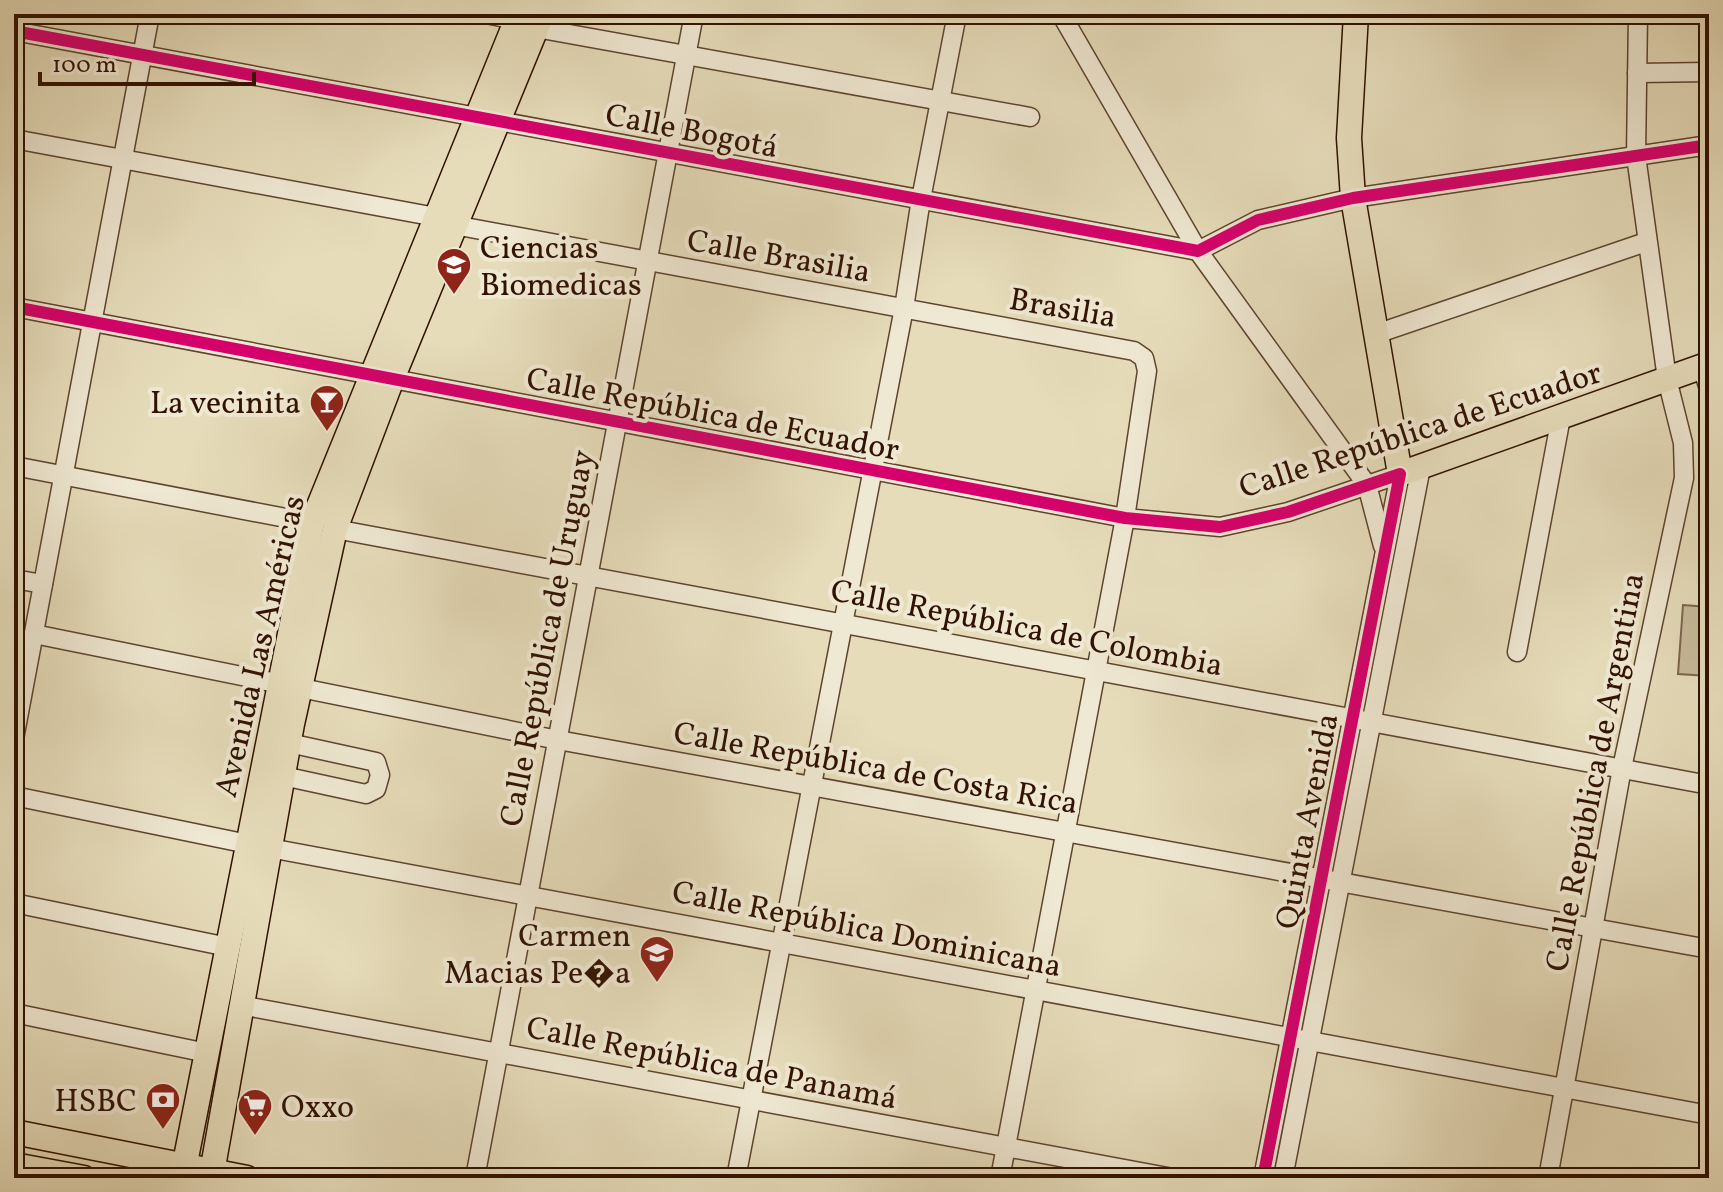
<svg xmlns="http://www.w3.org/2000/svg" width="1723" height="1192" viewBox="0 0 1723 1192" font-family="Vollkorn,serif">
<rect width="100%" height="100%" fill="#e6dcba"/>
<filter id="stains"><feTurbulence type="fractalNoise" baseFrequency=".0025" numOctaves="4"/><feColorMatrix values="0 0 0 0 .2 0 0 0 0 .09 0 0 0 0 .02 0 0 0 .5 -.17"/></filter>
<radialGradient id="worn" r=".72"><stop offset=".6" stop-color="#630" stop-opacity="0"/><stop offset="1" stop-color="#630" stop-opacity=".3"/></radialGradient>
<polygon fill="#c7ba9a" stroke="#7c664d" stroke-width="2" points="1683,605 1709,607 1709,676 1678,674"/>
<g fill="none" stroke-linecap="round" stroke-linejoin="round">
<defs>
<g id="minor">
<polyline points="486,14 516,20"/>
<polyline points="1061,14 1198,251 1367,485 1383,546"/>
<polyline points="536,28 1030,117"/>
<polyline points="14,31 1198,251 1258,220 1353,198 1709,145"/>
<polyline points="1637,73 1709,72"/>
<polyline points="14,139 436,217"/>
<polyline points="454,225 1134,351 1144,358 1147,371 1125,518 1000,1178"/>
<polyline points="14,307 1125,518 1220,527 1288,512 1400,474 1263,1178"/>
<polyline points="1376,334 1646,242"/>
<polyline points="1702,367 1709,389"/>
<polyline points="14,466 312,523"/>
<polyline points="335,529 1709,785"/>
<polyline points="14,579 43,584"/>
<polyline points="34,634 558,740 1709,949"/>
<polyline points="1517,652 1561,417"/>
<polyline points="14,739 150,14"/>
<polyline points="283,776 366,794 376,789 380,775 376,762 289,743"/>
<polyline points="14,796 248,844 1709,1115"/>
<polyline points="14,903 228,947"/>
<polyline points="240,1005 1173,1178"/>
<polyline points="14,1013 207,1053"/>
<polyline points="475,1178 694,14"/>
<polyline points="736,1178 904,308 921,199 957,14"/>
<polyline points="1283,1178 1421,467"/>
<polyline points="1548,1178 1622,768 1684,478 1683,443 1667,379 1636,156 1638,14"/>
</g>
<g id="major">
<polyline points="1356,14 1349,138 1353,198 1400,474 1709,364"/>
<polyline points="14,1132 247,1178"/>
<polyline points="14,1165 84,1178"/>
<polyline points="182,1178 312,523 519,14"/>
<polyline points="211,1178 292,724 335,529 392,379 542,14"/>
</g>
</defs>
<use href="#minor" stroke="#5e442e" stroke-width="21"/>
<use href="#major" stroke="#311200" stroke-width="27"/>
<use href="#minor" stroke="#efe8d2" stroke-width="18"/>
<use href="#major" stroke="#e6dcba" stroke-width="24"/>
<defs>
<g id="cycleway">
<polyline points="14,31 1198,251 1258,220 1353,198 1709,145"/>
<polyline points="14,307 1125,518 1220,527 1288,512 1400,474 1263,1178"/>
</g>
</defs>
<use href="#cycleway" stroke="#efe8d2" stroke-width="17"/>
<use href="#cycleway" stroke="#d6006c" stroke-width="12"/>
</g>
<defs>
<symbol id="university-pin" viewBox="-11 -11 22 30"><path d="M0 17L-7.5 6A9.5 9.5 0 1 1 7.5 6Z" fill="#8f2418" stroke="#efe8d2"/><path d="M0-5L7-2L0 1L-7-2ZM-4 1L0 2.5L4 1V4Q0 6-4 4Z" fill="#fff"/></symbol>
<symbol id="bar-pin" viewBox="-11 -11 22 30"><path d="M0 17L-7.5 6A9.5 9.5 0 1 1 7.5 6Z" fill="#8f2418" stroke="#efe8d2"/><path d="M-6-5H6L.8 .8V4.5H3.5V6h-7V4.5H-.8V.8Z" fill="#fff"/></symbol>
<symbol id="school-pin" viewBox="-11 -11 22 30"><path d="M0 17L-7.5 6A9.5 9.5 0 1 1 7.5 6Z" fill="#8f2418" stroke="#efe8d2"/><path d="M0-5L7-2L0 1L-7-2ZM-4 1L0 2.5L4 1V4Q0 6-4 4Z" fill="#fff"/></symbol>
<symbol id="bank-pin" viewBox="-11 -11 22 30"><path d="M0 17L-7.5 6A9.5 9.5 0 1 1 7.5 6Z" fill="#8f2418" stroke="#efe8d2"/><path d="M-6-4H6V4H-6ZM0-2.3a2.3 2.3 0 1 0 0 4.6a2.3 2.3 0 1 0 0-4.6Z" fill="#fff"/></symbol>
<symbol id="supermarket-pin" viewBox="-11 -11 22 30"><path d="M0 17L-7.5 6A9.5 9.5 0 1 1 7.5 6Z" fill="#8f2418" stroke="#efe8d2"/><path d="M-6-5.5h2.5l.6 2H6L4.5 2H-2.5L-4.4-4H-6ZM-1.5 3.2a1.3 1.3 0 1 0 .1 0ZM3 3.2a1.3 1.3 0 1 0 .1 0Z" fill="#fff"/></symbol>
</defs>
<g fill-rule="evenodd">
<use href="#university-pin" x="434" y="245" width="40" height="54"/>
<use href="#bar-pin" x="307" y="382" width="40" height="54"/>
<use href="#school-pin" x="637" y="933" width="40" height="54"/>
<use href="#bank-pin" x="143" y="1080" width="40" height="54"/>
<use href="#supermarket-pin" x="235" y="1086" width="40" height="54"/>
</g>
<g text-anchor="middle" stroke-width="8" stroke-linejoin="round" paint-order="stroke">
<g font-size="32" fill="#311200" stroke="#efe8d2">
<text transform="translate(692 130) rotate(11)" y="11">Calle Bogotá</text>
<text transform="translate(779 255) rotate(10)" y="11">Calle Brasilia</text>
<text transform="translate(1063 307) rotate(10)" y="11">Brasilia</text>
<text transform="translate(713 413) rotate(11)" y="11">Calle República de Ecuador</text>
<text transform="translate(1420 429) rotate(-18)" y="11">Calle República de Ecuador</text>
<text transform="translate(1027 627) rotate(11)" y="11">Calle República de Colombia</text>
<text transform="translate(546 638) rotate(-79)" y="11">Calle República de Uruguay</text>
<text transform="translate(259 646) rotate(-77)" y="11">Avenida Las Américas</text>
<text transform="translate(876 767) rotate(10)" y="11">Calle República de Costa Rica</text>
<text transform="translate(1594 772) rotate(-79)" y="11">Calle República de Argentina</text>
<text transform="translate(1306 821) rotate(-79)" y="11">Quinta Avenida</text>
<text transform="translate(867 928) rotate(11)" y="11">Calle República Dominicana</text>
<text transform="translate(712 1062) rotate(11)" y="11">Calle República de Panamá</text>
</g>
<g font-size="32" fill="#311200" stroke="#efe8d2" text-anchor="end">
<text x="480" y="258" text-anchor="start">Ciencias<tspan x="480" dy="37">Biomedicas</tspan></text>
<text x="301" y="413">La vecinita</text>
<text x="631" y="946">Carmen<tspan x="631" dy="37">Macias Pe�a</tspan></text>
<text x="137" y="1111">HSBC</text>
<text x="281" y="1117" text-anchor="start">Oxxo</text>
</g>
</g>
<rect width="1723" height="1192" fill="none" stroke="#e6dcba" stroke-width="48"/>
<rect x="16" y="16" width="1691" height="1160" fill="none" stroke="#311200" stroke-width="4"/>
<rect x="24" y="24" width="1675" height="1144" fill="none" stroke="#311200" stroke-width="2"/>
<path d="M40 72v12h214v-12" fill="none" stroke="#311200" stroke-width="4"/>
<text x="52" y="72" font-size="24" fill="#311200" stroke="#efe8d2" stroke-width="6" paint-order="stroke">100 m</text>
<rect width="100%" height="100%" filter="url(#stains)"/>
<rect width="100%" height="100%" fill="url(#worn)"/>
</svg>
